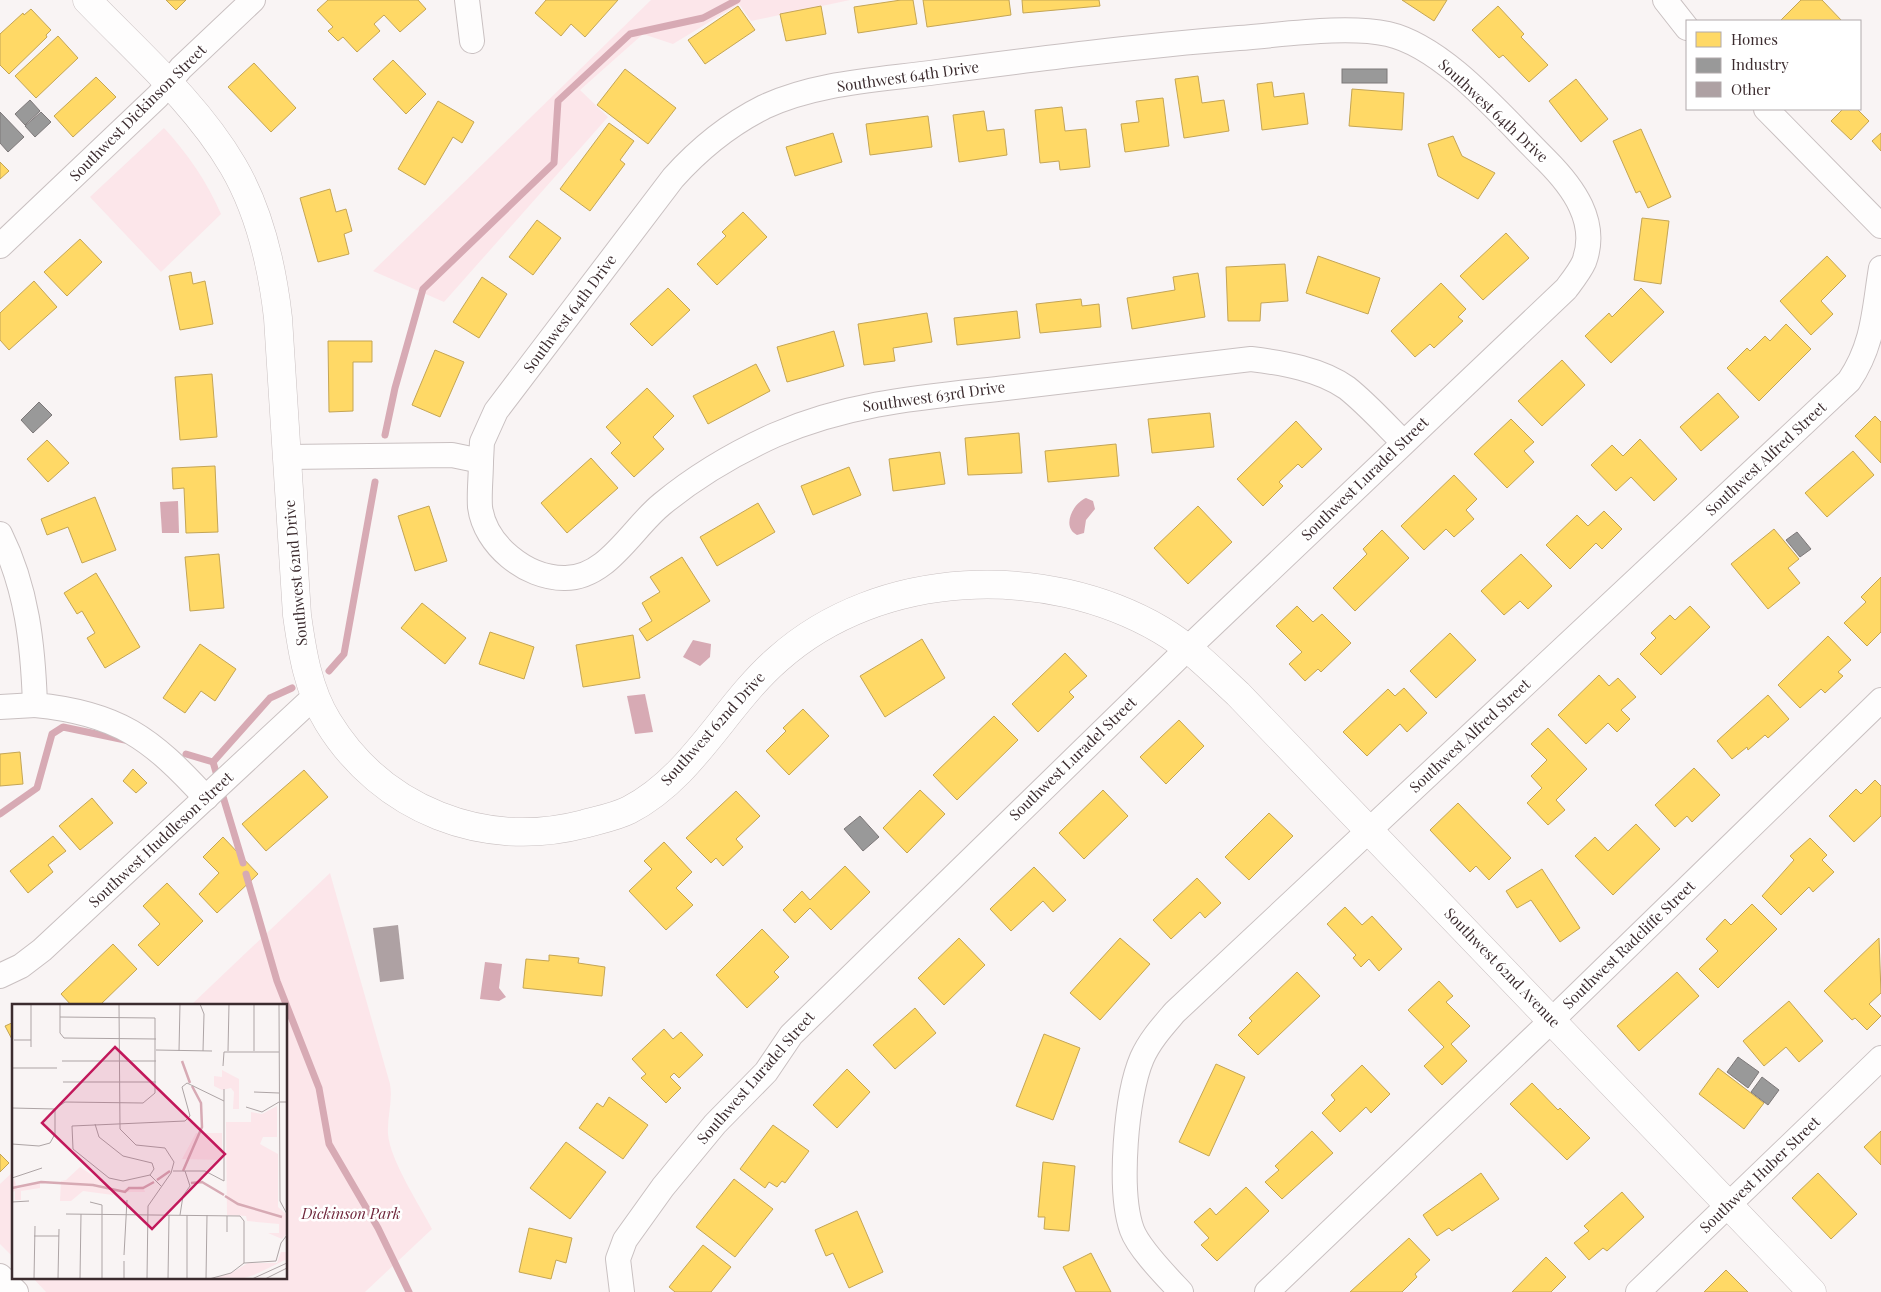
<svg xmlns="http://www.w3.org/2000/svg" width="1881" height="1292" viewBox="0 0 1881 1292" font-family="'Playfair Display',serif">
<rect width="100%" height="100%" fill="#f9f4f4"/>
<g fill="#fce6ea">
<polygon points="651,0 850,0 751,21 739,4 673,44 643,34 580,90 608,117 444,302 373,271"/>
<path d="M164 128C188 154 207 182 221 214L161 272 90 197Z"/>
<path d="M330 873 390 1084C393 1101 387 1117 388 1134 390 1160 419 1204 432 1229L365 1292H46L33 1278H286V1006H190Z"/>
<polygon points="14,1171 14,1258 0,1244 0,1184"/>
</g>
<g fill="#d7aab4">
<path d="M1086 498 1093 501 1095 509 1086 520 1084 533 1077 535C1061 527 1073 503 1086 498Z"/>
<polygon points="178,501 179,533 162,533 160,502"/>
<polygon points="693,640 711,644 710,657 700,666 683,657"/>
<polygon points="645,694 653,732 635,734 627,696"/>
<polygon points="485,962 502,964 499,988 506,997 499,1001 480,999"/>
</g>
<g fill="#ffd966" stroke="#c4a555">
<polygon points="166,0 186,0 176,10"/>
<polygon points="328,0 418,0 426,9 400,32 384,15 374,24 380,31 357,52 343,37 338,41 328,31 333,27 317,10"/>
<polygon points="546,0 618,0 585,37 571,24 561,36 535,13"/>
<polygon points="901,0 913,0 917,24 858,33 854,7"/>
<polygon points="923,0 1009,0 1011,15 927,27"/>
<polygon points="1022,0 1099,0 1100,6 1023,13"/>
<polygon points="1402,0 1447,0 1434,21"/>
<polygon points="1801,0 1822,0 1842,21 1780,21"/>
<polygon points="738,6 755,30 705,64 688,40"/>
<polygon points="821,6 826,34 786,41 780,14"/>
<polygon points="1498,6 1524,34 1521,37 1548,65 1529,82 1503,55 1499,58 1472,30"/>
<polygon points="31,9 51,30 46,35 47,37 9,74 0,65 0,34 23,13 24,15"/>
<polygon points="58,36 78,58 36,98 15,76"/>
<polygon points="393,60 426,94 406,114 373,79"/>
<polygon points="254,63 296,108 271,132 228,87"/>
<polygon points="625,69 676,108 648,144 597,105"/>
<polygon points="1198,76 1202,103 1224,100 1229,131 1184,138 1175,79"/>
<polygon points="96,77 116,97 73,137 54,116"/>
<polygon points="1576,79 1608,119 1581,142 1549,101"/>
<polygon points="1272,82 1274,97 1304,93 1308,124 1262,130 1257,84"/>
<polygon points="1352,89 1404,93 1402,130 1349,126"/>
<polygon points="1163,98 1169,146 1125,152 1121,124 1139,122 1136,101"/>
<polygon points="438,101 474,122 462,143 453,137 425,185 398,169"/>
<polygon points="1062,107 1065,131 1086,129 1090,167 1060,170 1059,161 1040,163 1035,110"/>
<polygon points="1843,109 1857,109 1869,121 1851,140 1831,121"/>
<polygon points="984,111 987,131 1004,129 1007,155 959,162 953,115"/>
<polygon points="928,116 932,147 870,155 866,124"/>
<polygon points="609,123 634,141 620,160 625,164 590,211 560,189"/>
<polygon points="1641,129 1671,197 1648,208 1640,191 1636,193 1613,141"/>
<polygon points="833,133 842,162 795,176 786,147"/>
<polygon points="1881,133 1881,151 1872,141"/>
<polygon points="1453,136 1462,156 1495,173 1478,199 1438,176 1428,144"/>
<polygon points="0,162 9,171 0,179"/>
<polygon points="330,189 336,212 346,209 352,231 344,234 349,254 318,262 300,198"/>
<polygon points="743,212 767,237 717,285 697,264 726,236 722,232"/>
<polygon points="1642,218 1669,221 1661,284 1634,280"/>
<polygon points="537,220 561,238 533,275 509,257"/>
<polygon points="1506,233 1529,258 1483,300 1460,276"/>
<polygon points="80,239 102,262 67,296 44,272"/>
<polygon points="1318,256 1380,278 1368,314 1306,293"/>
<polygon points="1827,256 1846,276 1821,301 1833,314 1811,335 1780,301"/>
<polygon points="1285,264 1288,301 1261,303 1260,321 1228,321 1226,267"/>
<polygon points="191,272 193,284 205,281 213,324 180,330 169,276"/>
<polygon points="1198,273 1205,317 1132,329 1127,298 1175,290 1173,277"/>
<polygon points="482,277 507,294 479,338 453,322"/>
<polygon points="34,281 57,307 9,350 0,340 0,313"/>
<polygon points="1441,283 1466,309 1458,317 1463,321 1434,348 1430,344 1415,357 1391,331"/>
<polygon points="668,288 690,310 652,346 630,324"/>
<polygon points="1641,288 1664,312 1611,363 1585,336 1609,313 1612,317"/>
<polygon points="1081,299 1082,306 1099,304 1101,327 1040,333 1036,304"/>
<polygon points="1017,311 1020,338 957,345 954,318"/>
<polygon points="927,313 932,342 893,348 895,361 864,365 858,324"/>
<polygon points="1786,324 1811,349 1759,401 1727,368 1747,348 1750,351 1765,336 1770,341"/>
<polygon points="834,331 844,366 787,382 777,347"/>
<polygon points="328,341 372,341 372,362 353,362 353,411 329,412"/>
<polygon points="435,350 464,362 440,417 412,405"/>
<polygon points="1562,360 1585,385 1542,426 1518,401"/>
<polygon points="756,364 770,391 708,424 693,396"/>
<polygon points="212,374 217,437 180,440 175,377"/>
<polygon points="647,388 674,416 653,437 664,449 634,477 611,453 621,443 606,427"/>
<polygon points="1718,393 1739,417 1701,451 1680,427"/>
<polygon points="1210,413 1214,447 1152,453 1148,419"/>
<polygon points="1875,416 1881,422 1881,463 1855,436"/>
<polygon points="1511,419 1534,442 1524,451 1534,462 1507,488 1474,454"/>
<polygon points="1296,421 1322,449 1302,468 1298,464 1279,482 1283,486 1263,506 1237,479"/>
<polygon points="1019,433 1022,473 968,475 965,438"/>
<polygon points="1640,439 1677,479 1654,501 1631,477 1616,491 1591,465 1612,445 1623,456"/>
<polygon points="47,440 69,463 48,482 27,459"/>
<polygon points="1116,444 1119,476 1048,482 1045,451"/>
<polygon points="1853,451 1874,475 1827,517 1805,493"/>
<polygon points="940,452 945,484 893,491 889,459"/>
<polygon points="591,458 618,488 567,533 541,503"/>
<polygon points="215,466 218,532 186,533 184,488 173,489 172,468"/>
<polygon points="849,467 861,495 813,515 801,486"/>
<polygon points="1454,475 1477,499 1466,510 1474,519 1454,537 1446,529 1424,550 1401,526"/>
<polygon points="95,497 116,550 82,563 68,527 47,535 41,519"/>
<polygon points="758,503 775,532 717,566 700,537"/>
<polygon points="429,506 447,561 415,571 398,516"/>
<polygon points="1198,506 1232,542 1188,584 1154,548"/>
<polygon points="1604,511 1622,529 1602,549 1596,543 1570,569 1546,545 1577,515 1588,526"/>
<polygon points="1774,529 1799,559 1788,568 1800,583 1768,609 1731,564"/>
<polygon points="1382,530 1409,558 1355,611 1333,588 1367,554 1363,549"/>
<polygon points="219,554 224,608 190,611 185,557"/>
<polygon points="1521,554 1552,586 1528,609 1520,601 1504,615 1481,591"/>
<polygon points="682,557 710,601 647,641 639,629 652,621 642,603 660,592 650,577"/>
<polygon points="96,573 140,647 105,668 87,638 95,633 82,611 77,614 64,593"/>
<polygon points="1881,577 1881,632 1867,646 1844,623 1866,602 1861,597"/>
<polygon points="422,603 466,638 445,664 401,628"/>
<polygon points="1297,606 1313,622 1322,614 1351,643 1321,672 1318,669 1305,681 1289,664 1302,652 1276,626"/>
<polygon points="1690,606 1710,627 1661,675 1640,654 1656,638 1651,633 1670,615 1675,620"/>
<polygon points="490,632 534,647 524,679 479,664"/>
<polygon points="1450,633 1476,660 1436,698 1410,671"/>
<polygon points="633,635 640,678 583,687 576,645"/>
<polygon points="1828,636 1851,660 1838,672 1843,676 1825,693 1821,689 1800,708 1778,685"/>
<polygon points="922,639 945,678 885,717 860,676"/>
<polygon points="200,644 236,669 215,701 201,691 185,713 163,698"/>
<polygon points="1065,653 1087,676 1069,692 1074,697 1038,732 1012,704"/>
<polygon points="1599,675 1609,686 1618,678 1636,697 1621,710 1630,719 1617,732 1608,723 1586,744 1558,715"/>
<polygon points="1404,688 1427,713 1407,732 1400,724 1367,756 1343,732 1388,689 1395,696"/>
<polygon points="1768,695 1789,719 1768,738 1765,735 1748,750 1747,747 1732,759 1717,741"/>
<polygon points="803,709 829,736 789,775 766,751 786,731 783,728"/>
<polygon points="994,716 1018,740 957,800 933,775"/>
<polygon points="1179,720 1204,746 1166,784 1140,757"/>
<polygon points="1548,728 1587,769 1556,800 1565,810 1548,825 1527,803 1542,788 1531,776 1547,760 1531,744"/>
<polygon points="20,752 23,784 0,786 0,754"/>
<polygon points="1694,768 1720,795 1692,822 1687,816 1675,827 1655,805"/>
<polygon points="133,769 147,783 136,793 123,781"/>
<polygon points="304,770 328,797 266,851 242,824"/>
<polygon points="1875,780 1881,786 1881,816 1854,842 1829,816 1856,789 1861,794"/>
<polygon points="920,790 945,814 907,853 883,828"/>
<polygon points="1103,790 1128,816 1084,859 1059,833"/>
<polygon points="736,791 760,816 736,839 743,847 723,866 716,858 711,863 686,838"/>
<polygon points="92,798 113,823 80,850 59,826"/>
<polygon points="1458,803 1511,858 1489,880 1476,866 1470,872 1430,830"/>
<polygon points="1269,813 1293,836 1249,880 1225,857"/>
<polygon points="1636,824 1660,849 1613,895 1575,856 1595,837 1608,851"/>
<polygon points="53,836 66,851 48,865 53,872 28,893 10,871"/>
<polygon points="223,837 258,874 217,913 199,894 219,873 203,857"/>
<polygon points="1810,838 1827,855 1822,860 1834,872 1813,892 1809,887 1781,915 1762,896 1794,860 1790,856"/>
<polygon points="664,842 692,872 676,888 693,905 666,930 629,891 652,869 644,861"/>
<polygon points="845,866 870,892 831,930 810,908 795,923 783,910 802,891 810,900"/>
<polygon points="1034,867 1066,900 1053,912 1043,901 1011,931 990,909"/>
<polygon points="1542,869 1580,928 1560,942 1531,900 1517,908 1506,891"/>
<polygon points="1197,878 1221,903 1205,918 1200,912 1171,939 1153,920"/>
<polygon points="167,883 203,921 158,966 138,945 160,924 143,906"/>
<polygon points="1752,904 1777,929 1718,988 1699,969 1718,951 1706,939 1725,919 1731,925"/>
<polygon points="1345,907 1362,925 1372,916 1402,949 1379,971 1369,959 1361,967 1353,958 1356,955 1327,924"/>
<polygon points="762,929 789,957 774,972 779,977 747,1008 716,975"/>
<polygon points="959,938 985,965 944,1005 918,978"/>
<polygon points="1120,938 1150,964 1100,1020 1070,993"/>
<polygon points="1879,938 1881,993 1869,1004 1881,1016 1867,1030 1855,1018 1852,1020 1824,991"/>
<polygon points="113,944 137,969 99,1006 72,1006 61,994"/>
<polygon points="549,955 579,958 578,963 605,967 602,996 523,988 526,959 549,961"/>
<polygon points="1297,972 1320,996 1258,1055 1238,1035 1252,1021 1249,1018"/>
<polygon points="1677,972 1699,996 1639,1051 1617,1026"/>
<polygon points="1439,981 1453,996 1446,1002 1470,1026 1451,1044 1467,1061 1442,1085 1424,1066 1444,1047 1408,1010"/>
<polygon points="1789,1001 1823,1041 1799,1062 1786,1047 1764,1066 1743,1041"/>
<polygon points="915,1008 936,1033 895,1069 873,1045"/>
<polygon points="14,1022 14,1043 5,1026"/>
<polygon points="664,1029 673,1039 681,1032 703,1055 679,1078 674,1073 670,1077 681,1088 666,1103 641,1078 646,1074 632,1059"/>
<polygon points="1044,1034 1080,1048 1053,1120 1016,1106"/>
<polygon points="1216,1064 1245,1077 1209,1156 1179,1142"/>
<polygon points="1362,1065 1390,1094 1371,1113 1366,1107 1340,1132 1322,1113 1335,1100 1331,1095"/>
<polygon points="1718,1068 1764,1103 1744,1129 1699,1094"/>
<polygon points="847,1069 870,1092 837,1128 813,1105"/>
<polygon points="1532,1083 1558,1110 1560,1108 1590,1138 1567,1160 1510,1104"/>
<polygon points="609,1097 648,1125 623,1159 579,1128 597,1103 603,1107"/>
<polygon points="773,1125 809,1151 785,1183 782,1181 777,1187 769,1182 765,1188 740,1169"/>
<polygon points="1312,1131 1333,1153 1282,1199 1265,1182 1279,1170 1275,1166"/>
<polygon points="1881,1131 1881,1165 1864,1147"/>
<polygon points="566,1142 606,1172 570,1219 530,1188"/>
<polygon points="0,1154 9,1163 0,1172"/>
<polygon points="1043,1162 1075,1166 1069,1231 1044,1229 1045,1217 1038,1217"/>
<polygon points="1481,1173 1499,1199 1452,1231 1449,1228 1437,1236 1423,1215"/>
<polygon points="1818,1173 1857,1214 1831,1239 1792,1198"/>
<polygon points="734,1179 773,1209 735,1257 696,1227"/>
<polygon points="1246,1187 1269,1211 1217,1261 1201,1245 1209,1238 1194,1222 1210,1208 1216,1215"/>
<polygon points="1622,1192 1644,1217 1607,1251 1603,1248 1589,1260 1574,1243 1589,1231 1584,1226"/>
<polygon points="857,1211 883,1272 849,1288 833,1253 826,1256 815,1230"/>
<polygon points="529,1228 572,1238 566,1263 556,1260 551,1279 519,1272"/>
<polygon points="1409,1238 1430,1260 1415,1274 1417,1277 1402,1292 1350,1292"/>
<polygon points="703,1245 731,1267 711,1292 675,1292 669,1287"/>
<polygon points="1091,1253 1111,1292 1076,1292 1063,1267"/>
<polygon points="1546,1257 1566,1277 1551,1292 1512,1292"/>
<polygon points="1726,1270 1748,1292 1704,1292"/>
</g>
<g fill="#999" stroke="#7d7879">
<rect x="1342" y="69" width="45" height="14"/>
<polygon points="30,100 40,111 25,125 15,114"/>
<polygon points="0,112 24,137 8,152 0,143"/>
<polygon points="41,112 51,122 35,137 25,126"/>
<polygon points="39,402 52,415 33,433 21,420"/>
<polygon points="1797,532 1811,549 1800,557 1786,540"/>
<polygon points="860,816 879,837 863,851 844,829"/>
<polygon points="1738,1057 1759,1072 1748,1088 1727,1072"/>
<polygon points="1762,1077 1779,1090 1768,1105 1751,1092"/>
</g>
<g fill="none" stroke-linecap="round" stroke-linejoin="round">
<g stroke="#d7aab4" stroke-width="7">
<polyline points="385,435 395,388 423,289 554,163 558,101 630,34 703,18 737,0"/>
<polyline points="329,671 344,654 375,482"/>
<polyline points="186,754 213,762"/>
<polyline points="213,762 218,779"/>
<polyline points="213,762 270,698 292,688"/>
<polyline points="221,790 243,863"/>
<polyline points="0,814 37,788 52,734 63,727 125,740"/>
<polyline points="246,874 277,981 319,1088 329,1144 378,1228 409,1292"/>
</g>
</g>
<polygon fill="#aea1a3" points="398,925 404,979 380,982 373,928"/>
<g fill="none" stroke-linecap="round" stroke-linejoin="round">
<defs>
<g id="minor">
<polyline points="467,0 472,41"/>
<polyline points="1665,0 1687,28"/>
<polyline points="1766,109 1881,226"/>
<polyline points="0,246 158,96 181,68 253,0"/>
<path d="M287 457 452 455 481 461 482 442 496 411 673 178C699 149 728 125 764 107 817 82 880 80 937 72 1037 59 1137 46 1239 38 1282 35 1345 25 1388 34 1445 47 1504 119 1546 160 1573 187 1599 222 1584 262 1580 271 1572 281 1566 289L1187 649 791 1035 766 1072 715 1124 663 1187 625 1240 618 1259 622 1292"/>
<path d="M481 461C481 476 479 492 480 507 485 545 526 578 564 578 607 579 632 528 662 504 696 476 735 453 775 435 851 402 925 397 1006 388 1088 378 1169 369 1251 359 1283 363 1320 369 1347 388 1367 404 1385 424 1403 442"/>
<path d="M0 534C27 588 33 645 35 705 118 713 151 738 206 798"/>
<polyline points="0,707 35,705"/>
<polyline points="0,976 21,966 42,950 315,696"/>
<polyline points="0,1276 16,1292"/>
<path d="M1181 1292C1167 1277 1139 1249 1132 1230 1118 1191 1126 1095 1142 1058 1150 1040 1163 1026 1175 1012L1849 381C1874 344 1874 310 1881 268"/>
<polyline points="1267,1292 1552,1020 1881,700"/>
<polyline points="1638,1292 1881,1058"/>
</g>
<path id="tertiary" d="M87 0C137 52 196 103 233 166 260 212 272 265 278 318L297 615C302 651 308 690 328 722 382 810 484 850 584 824 598 820 615 817 629 810 693 777 725 705 778 659 880 568 1046 563 1161 630 1190 647 1214 672 1238 694L1812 1292"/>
</defs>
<use href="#minor" stroke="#c9c0c1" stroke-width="26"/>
<use href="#tertiary" stroke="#c9c0c1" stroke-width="29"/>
<use href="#minor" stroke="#fefdfd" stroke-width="24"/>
<use href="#tertiary" stroke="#fefdfd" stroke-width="28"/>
</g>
<g text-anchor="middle" stroke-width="5" stroke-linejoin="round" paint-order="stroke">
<g font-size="15" fill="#3b2b2e" stroke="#fff">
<text transform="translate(908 77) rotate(-8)" y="5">Southwest 64th Drive</text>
<text transform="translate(1493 111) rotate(43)" y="5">Southwest 64th Drive</text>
<text transform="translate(138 113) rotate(-45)" y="5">Southwest Dickinson Street</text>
<text transform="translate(570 314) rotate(-53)" y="5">Southwest 64th Drive</text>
<text transform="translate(934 397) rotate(-8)" y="5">Southwest 63rd Drive</text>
<text transform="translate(1766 459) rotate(-43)" y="5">Southwest Alfred Street</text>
<text transform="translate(1365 479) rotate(-44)" y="5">Southwest Luradel Street</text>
<text transform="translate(296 573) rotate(-95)" y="5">Southwest 62nd Drive</text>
<text transform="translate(713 729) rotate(-48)" y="5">Southwest 62nd Drive</text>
<text transform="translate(1470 736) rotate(-43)" y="5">Southwest Alfred Street</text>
<text transform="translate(1073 759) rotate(-44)" y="5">Southwest Luradel Street</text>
<text transform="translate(161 840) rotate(-43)" y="5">Southwest Huddleson Street</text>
<text transform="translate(1629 945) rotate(-44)" y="5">Southwest Radcliffe Street</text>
<text transform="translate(1502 968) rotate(46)" y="5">Southwest 62nd Avenue</text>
<text transform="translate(756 1078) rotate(-49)" y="5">Southwest Luradel Street</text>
<text transform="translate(1760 1175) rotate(-44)" y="5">Southwest Huber Street</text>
</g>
<g font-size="15" font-style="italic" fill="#6f263b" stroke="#fff">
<text x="351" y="1219">Dickinson Park</text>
</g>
</g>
<g transform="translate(12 1004)">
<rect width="275" height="275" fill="#f9f4f4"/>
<path d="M210 66 227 75V105H221L222 88 219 84 210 86 202 82V72L210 73ZM265 102V133H251L248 140 266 150V203L275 211V229L270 235 256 229H267V220L235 217 234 212 215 211 214 118H239V108L250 110ZM184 129H210V156L170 155ZM68 163 104 187 131 182 133 188H102L101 191 71 187 59 197H48L49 177 54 176ZM2 174 5 185 28 178V184L9 187V196H3V187L0 188ZM269 248H275V255L242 271 229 275H200L221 268 236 259H265Z" fill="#fce6ea"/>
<path fill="none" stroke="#d7aab4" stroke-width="2.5" d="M170 57 178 79M171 167 190 123 189 99 180 82M145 176 158 167M179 179 190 178 212 191M0 184 29 178 81 181 113 188 117 184H131L142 178M213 192 226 200 270 213"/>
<path fill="none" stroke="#ada4a5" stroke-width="1" d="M48 0V29L52 34 144 35M107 0 108 125 124 141 153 144 162 158 159 169 136 202 135 275M188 0 192 10 191 47M267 0 268 197 275 210M2 36H19M19 43V0M144 46 200 47M167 47 168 0M216 47 217 0M242 47V0M50 57H144M211 62 212 48H267M0 64H45M51 78H144M242 88 267 89M234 103 250 108 267 98H275M0 104 43 105 53 98 131 99 143 89V14L48 13M83 120 87 133 111 152 140 159 142 165 138 171M0 140 27 142 38 139 43 130V105M161 167H193L212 177V85M0 174 30 164M149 182 138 171 111 177 97 174 61 145 60 122 173 117 178 112 170 83 175 79 212 97M0 198 17 197M78 198 90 201V275M54 210 228 212 232 217V259M168 211 171 192 178 182 173 167M215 212V228M22 232H47M112 251 115 196M112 257V275M22 275 23 222M46 275 47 225M68 275 69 210M156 275 157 211M175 275V211M194 275 195 211M197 275 219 269 232 259 264 257 269 239 275 231M240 275 275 259M253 275 275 264"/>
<path fill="#c2185b" fill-opacity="0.15" stroke="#c2185b" stroke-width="2.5" d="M103 43 213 150 140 225 30 119Z"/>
<rect width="275" height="275" fill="none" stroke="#3b2b2e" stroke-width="2.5"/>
</g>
<rect x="1686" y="20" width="175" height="90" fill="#ffffff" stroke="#b1aaab"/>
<rect x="1696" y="32" width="25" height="15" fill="#ffd966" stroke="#b1aaab"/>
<text x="1731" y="45" font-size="15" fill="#3b2b2e">Homes</text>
<rect x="1696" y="58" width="25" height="15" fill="#999999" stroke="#b1aaab"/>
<text x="1731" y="70" font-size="15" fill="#3b2b2e">Industry</text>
<rect x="1696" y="82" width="25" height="15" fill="#aea1a3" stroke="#b1aaab"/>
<text x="1731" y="95" font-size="15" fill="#3b2b2e">Other</text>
</svg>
